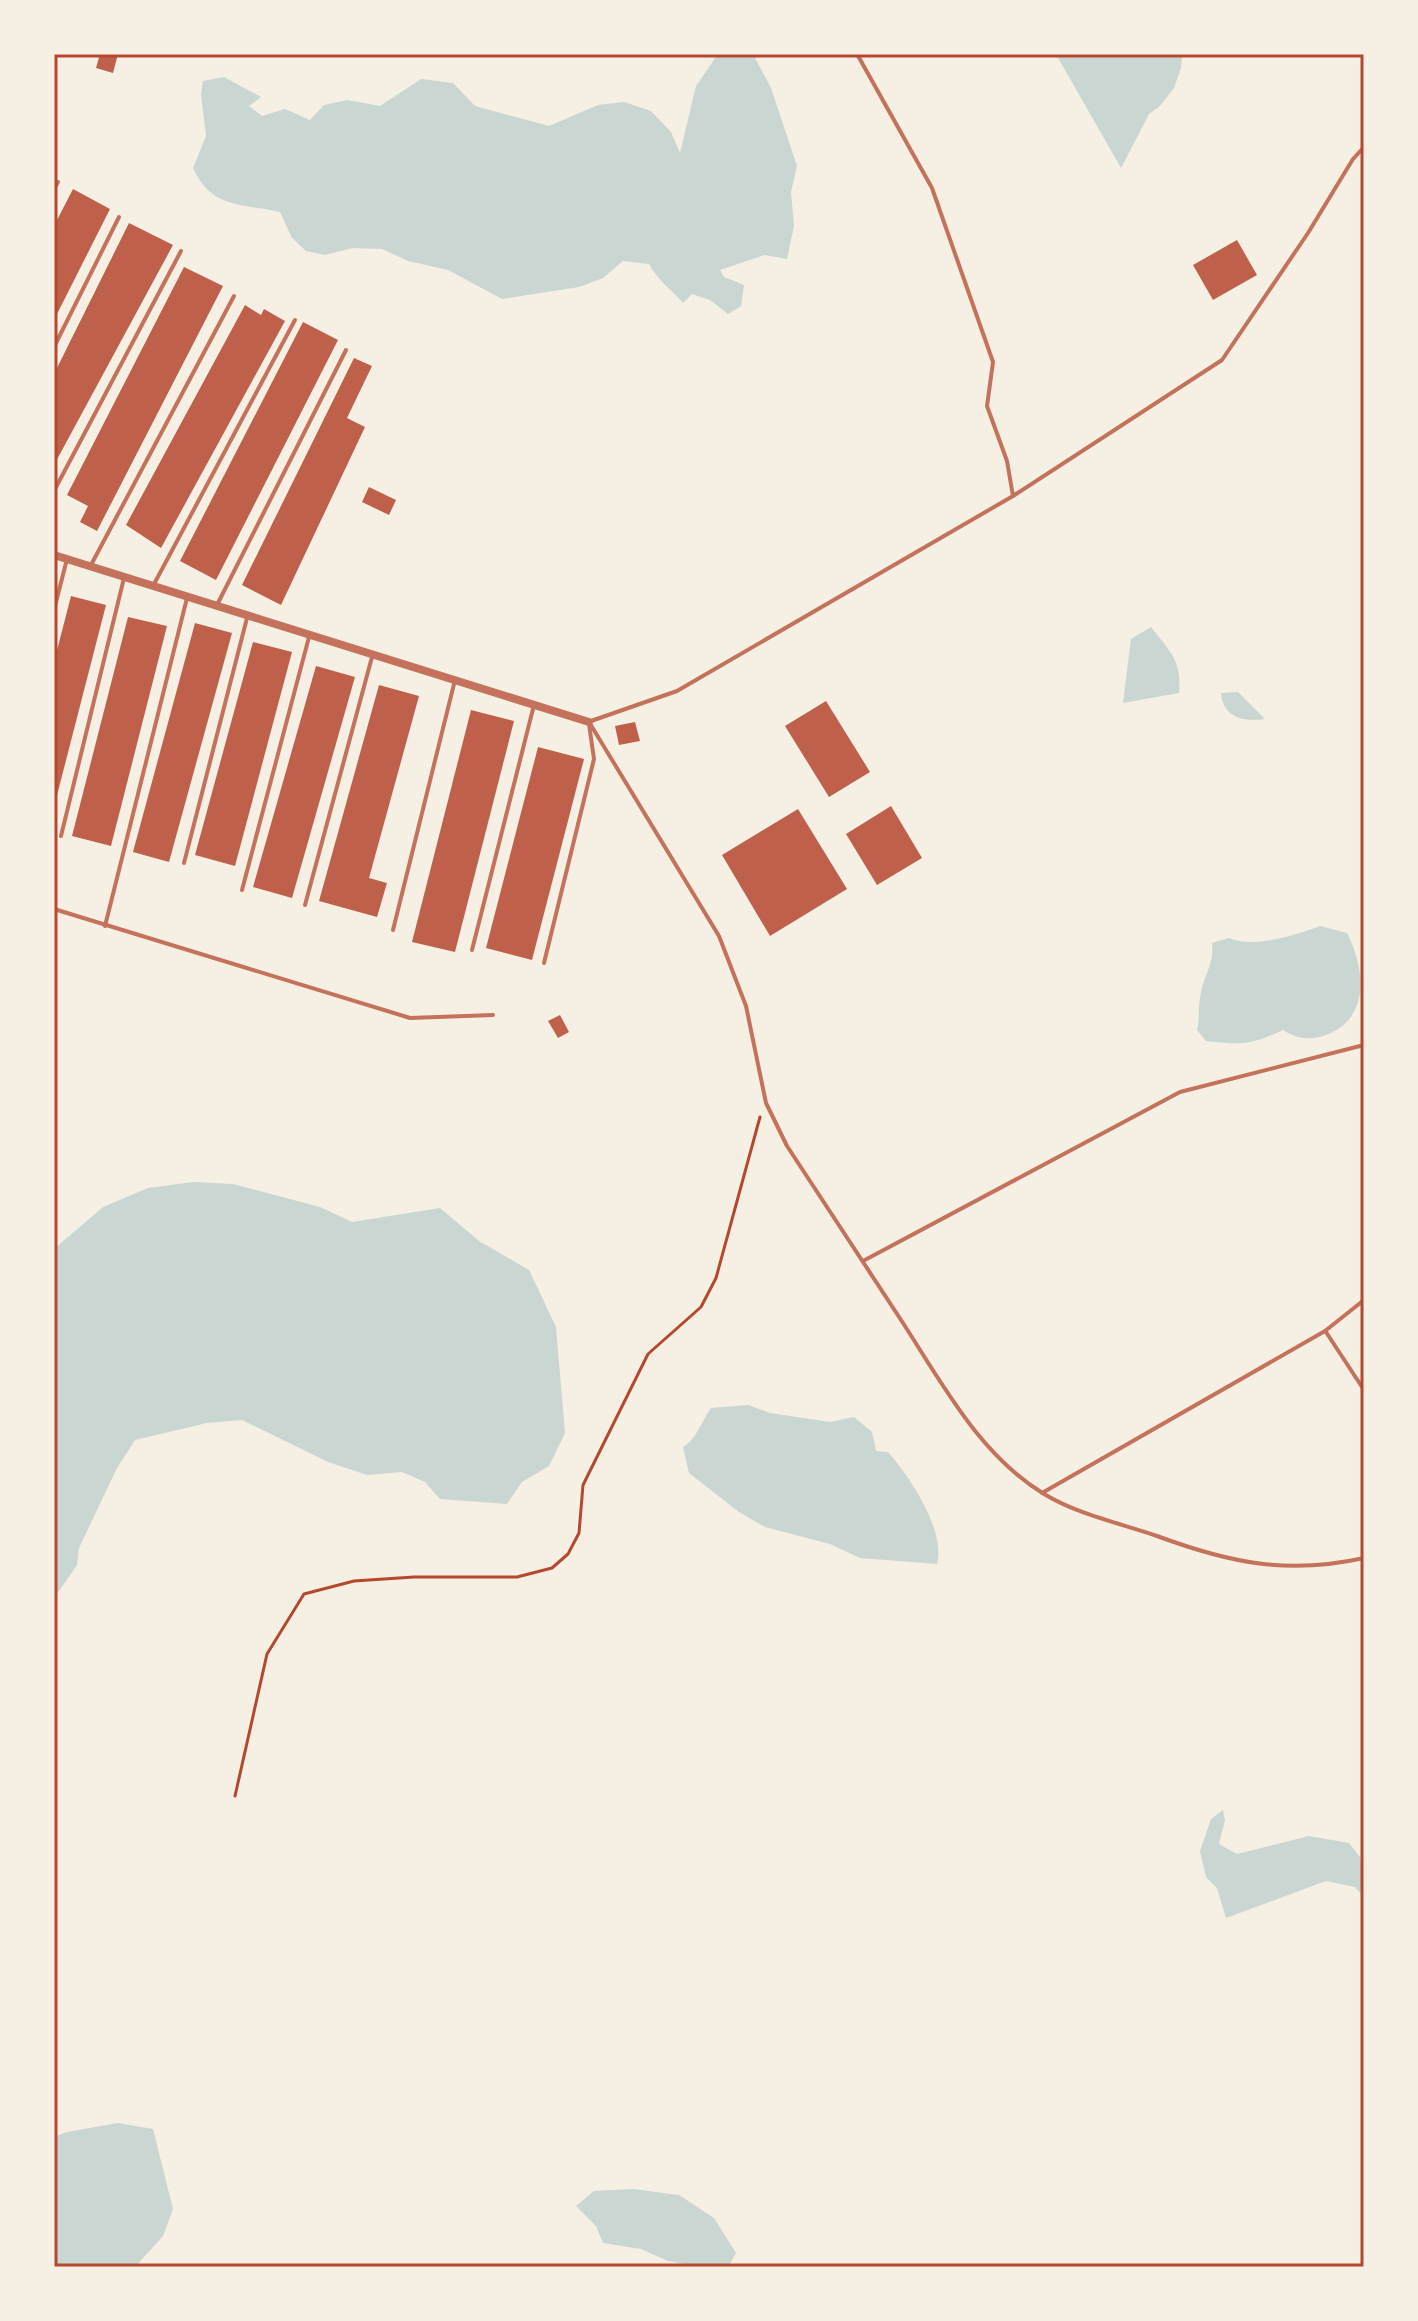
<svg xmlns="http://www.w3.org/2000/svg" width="1418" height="2321" viewBox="0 0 1418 2321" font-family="'Exo 2',sans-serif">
<rect width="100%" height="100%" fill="#f6efe4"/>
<g fill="#c9d6d2">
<path d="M718 54H753L771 88 797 166 791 192 794 226 787 259 765 255 720 270 724 277 744 285 741 306 728 314 710 300 692 294 683 303C670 288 659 282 649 264L623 261 603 278 579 287 502 299 448 270 408 261 382 249 353 248 325 255 306 251 292 238 280 212C240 203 212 209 193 168L206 136 201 95 203 81 224 77 261 97 249 106 262 116 285 109 310 120 324 105 347 100 380 106 421 79 453 83 475 106 549 126 598 105 624 102 651 111 671 132 680 153 696 86Z"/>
<polygon points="1059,54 1182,54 1181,68 1174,88 1159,107 1149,114 1121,168 1057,56"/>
<path d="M1151 627C1170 652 1182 660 1179 693L1123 703 1131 639Z"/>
<path d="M1238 692 1265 719C1244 722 1223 718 1221 693Z"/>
<path d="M1320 926 1347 933C1364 966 1371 1014 1331 1033 1313 1041 1299 1040 1283 1030 1251 1045 1240 1045 1206 1041L1197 1030C1200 1019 1198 1009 1200 998 1202 978 1215 964 1212 943L1229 938C1254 949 1295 935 1320 926Z"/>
<polygon points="193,1182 233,1184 320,1207 352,1222 440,1208 479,1241 529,1270 556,1327 565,1433 549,1466 522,1482 507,1504 440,1499 425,1482 402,1472 367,1475 328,1462 242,1420 207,1423 135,1440 117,1468 79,1548 77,1565 54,1598 54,1249 103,1207 148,1188"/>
<path d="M748 1405 770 1413 830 1422 854 1417 872 1432 876 1451 888 1452C910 1477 946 1531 937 1564L860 1558 830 1544 765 1527 739 1512 689 1473 683 1447C697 1439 701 1422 711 1408Z"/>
<polygon points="1223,1810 1225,1820 1219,1844 1237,1854 1309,1836 1349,1843 1364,1862 1364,1898 1355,1887 1326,1881 1226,1918 1217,1888 1206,1877 1200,1851 1211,1819"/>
<polygon points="118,2123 153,2129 173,2209 163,2236 135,2267 54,2267 54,2137 67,2132"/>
<polygon points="633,2189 679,2195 714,2218 736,2253 728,2267 702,2267 668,2261 641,2249 603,2243 596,2226 576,2206 594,2191"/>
</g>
<g fill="#bf614a">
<polygon points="100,54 118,54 113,73 96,68"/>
<polygon points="73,189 110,209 54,320 54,226"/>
<polygon points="129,223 173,245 54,465 54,374"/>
<polygon points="1237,240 1257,275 1213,300 1193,265"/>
<polygon points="184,267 223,286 97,531 80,522 88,506 67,495"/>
<polygon points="245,305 261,315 264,309 285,321 161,548 126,525"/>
<polygon points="303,322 338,340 216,580 180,561"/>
<polygon points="354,358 372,366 347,418 365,427 281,605 242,585"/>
<polygon points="369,487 396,500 389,515 362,502"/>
<polygon points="71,596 106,605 55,803 54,662"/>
<polygon points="128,617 167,626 111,846 72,836"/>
<polygon points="195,623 232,633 169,862 133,852"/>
<polygon points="253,642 292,652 235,866 195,855"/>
<polygon points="316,666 355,677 292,898 253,887"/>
<polygon points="379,685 419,696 369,878 387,883 377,917 319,901"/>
<polygon points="826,701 870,772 829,797 785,726"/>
<polygon points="471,710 514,721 455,952 412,942"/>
<polygon points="635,722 640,741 619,745 615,726"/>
<polygon points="538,747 584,759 532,960 486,948"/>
<polygon points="891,806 922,858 877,885 846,834"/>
<polygon points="798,809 847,889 770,936 722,855"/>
<polygon points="560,1015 569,1032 558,1038 548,1021"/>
</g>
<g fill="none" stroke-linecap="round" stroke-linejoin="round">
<polyline stroke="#b5482f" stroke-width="3" points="235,1796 267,1654 304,1594 354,1581 414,1577 517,1577 552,1568 568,1554 579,1533 583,1485 648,1354 701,1307 716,1278 760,1117"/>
<g stroke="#c5725c" stroke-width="4">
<polyline points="857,54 932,188 993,362 987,406 1007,461 1013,496"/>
<polyline points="54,189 58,182"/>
<polyline points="54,347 119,217"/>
<polyline points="54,491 181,251"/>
<polyline points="91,565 234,296"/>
<polyline points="153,586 295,320"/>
<polyline points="217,605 346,350"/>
<polyline points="54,610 67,559"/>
<polyline points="591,721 677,691 1013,496 1222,360 1308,233 1353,159 1364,147"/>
<path d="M589 722 719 936 746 1006 766 1103 787 1146C826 1205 864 1264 903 1323 943 1385 980 1455 1044 1494 1079 1515 1119 1523 1157 1536 1230 1563 1288 1575 1364 1558"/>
<polyline points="61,836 124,578"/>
<polyline points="184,863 247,618"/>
<polyline points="242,890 309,637"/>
<polyline points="305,905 372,657"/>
<polyline points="54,909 410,1018 493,1015"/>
<polyline points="105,926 187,598"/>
<polyline points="393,930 455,680"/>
<polyline points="472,950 534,705"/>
<polyline points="544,963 594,759 589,724"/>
<polyline points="863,1261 1180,1092 1364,1045"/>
<polyline points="1326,1332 1364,1390"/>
<polyline points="1042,1493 1325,1331 1364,1300"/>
</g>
<polyline stroke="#c5725c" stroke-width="8" points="54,555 589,722"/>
</g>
<rect width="1418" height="2321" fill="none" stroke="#f6efe4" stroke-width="112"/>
<rect x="56" y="56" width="1306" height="2209" fill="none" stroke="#b5482f" stroke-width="3"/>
</svg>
